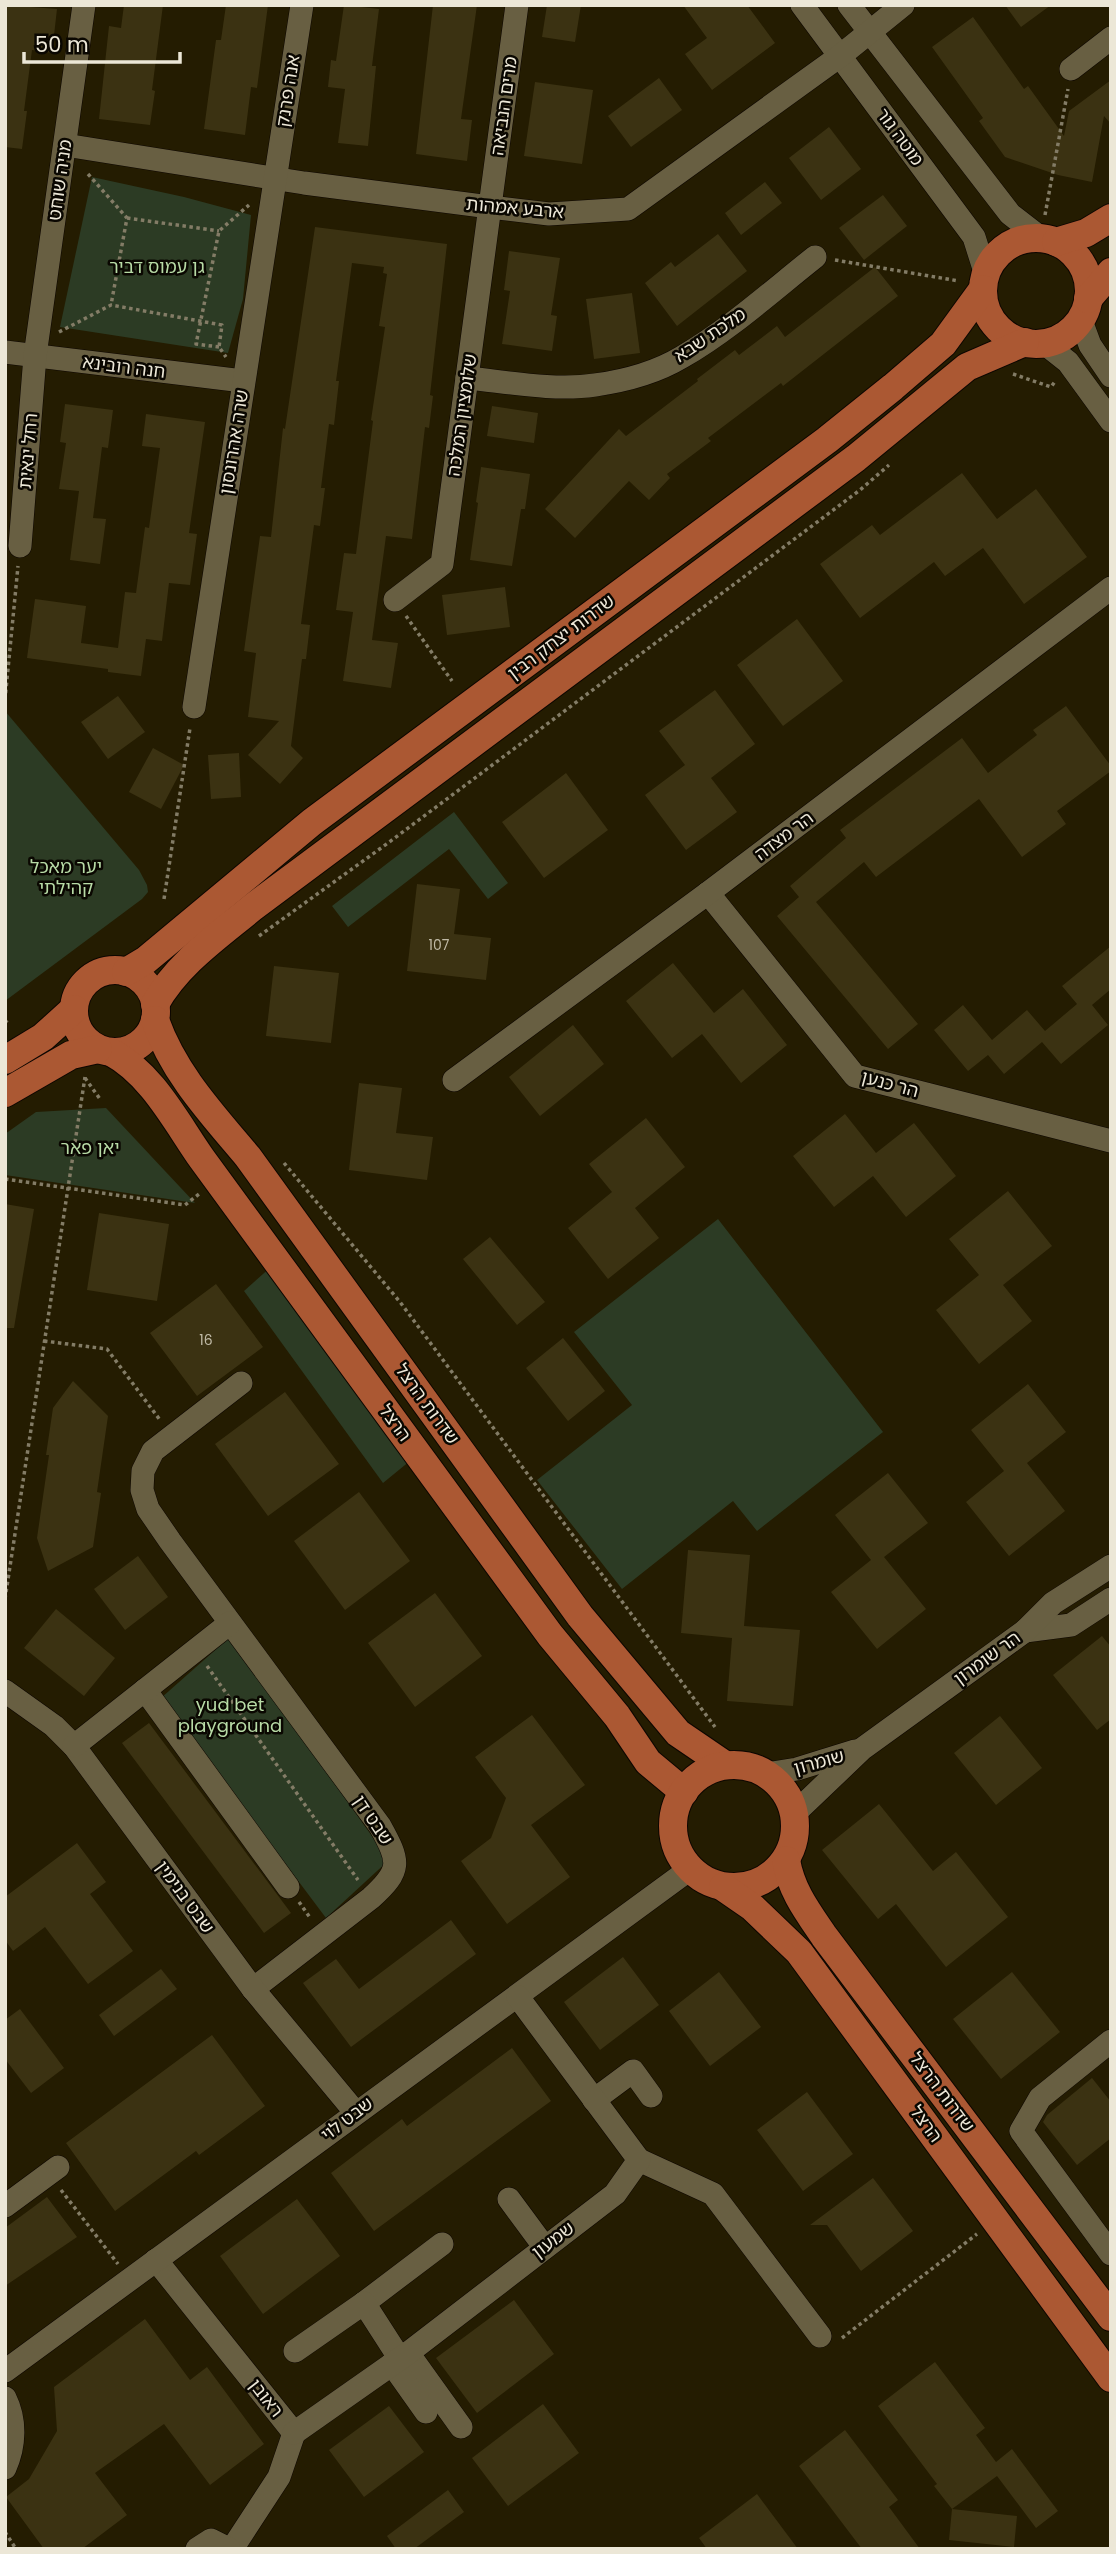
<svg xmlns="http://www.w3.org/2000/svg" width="1116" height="2554" viewBox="0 0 1116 2554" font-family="Poppins,'Noto Sans Hebrew',sans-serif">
<rect width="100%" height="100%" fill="#241c01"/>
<g fill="#2c3b24">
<polygon points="92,177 184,197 251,215 243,299 228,353 60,327"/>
<polygon points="5,711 139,870 147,885 148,892 142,899 5,1001"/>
<polygon points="454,812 508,883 488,899 449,849 348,927 332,906"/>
<polygon points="106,1108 195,1203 5,1175 5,1134 36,1112"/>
<polygon points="718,1219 883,1432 757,1531 733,1501 622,1589 537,1480 632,1405 574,1332"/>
<polygon points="272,1266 416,1456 383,1483 244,1291"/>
<polygon points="230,1637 389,1860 326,1918 161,1698"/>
</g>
<g fill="#3b3212">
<polygon points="5,5 57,9 52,53 32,50 24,111 27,111 22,149 5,147"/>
<polygon points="124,5 163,5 152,90 155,91 150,125 99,119 109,26 121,28"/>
<polygon points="226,5 268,5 257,88 251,87 245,135 204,129 216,40 221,40"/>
<polygon points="344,5 379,9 372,66 376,66 368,146 338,143 345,89 328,87 331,60 336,61"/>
<polygon points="433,5 477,5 461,119 472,120 467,161 416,154"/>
<polygon points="547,5 581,5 575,42 542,37"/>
<polygon points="683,5 747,5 775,43 712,90 685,54 707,38"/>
<polygon points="1005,5 1051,5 1021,27"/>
<polygon points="973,17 1024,89 1028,86 1064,136 1069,111 1111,80 1111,124 1104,116 1092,182 1058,175 1005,157 979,121 983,118 932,47"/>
<polygon points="659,78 682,110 631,147 608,116"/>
<polygon points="535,82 593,90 582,164 524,156"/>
<polygon points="829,127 861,169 821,200 789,158"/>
<polygon points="765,182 782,203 741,235 725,213"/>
<polygon points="883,195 907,226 864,260 839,228"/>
<polygon points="315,227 447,244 430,395 433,396 429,428 425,427 412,539 386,536 372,640 398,643 391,688 343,681 353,612 336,610 344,553 356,554 373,421 371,420 385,327 379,326 387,274 383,273 384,267 352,263 336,381 339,381 334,425 329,424 321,488 325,488 320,526 314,525 301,624 310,625 306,659 302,659 291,746 303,758 280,784 248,755 279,721 248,717 256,653 244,651 260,536 271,537 283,428 285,429"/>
<polygon points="718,234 747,271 677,326 645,283 671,262 675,267"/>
<polygon points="509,251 560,258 551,315 557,316 552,351 502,344 510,291 504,290"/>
<polygon points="875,267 898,296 783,386 781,383 708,438 711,441 667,474 670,478 649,500 629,481 575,538 545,509 619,429 626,436 698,381 697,379 735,350 739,355 777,326 785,337"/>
<polygon points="632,293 640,353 594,359 586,299"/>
<polygon points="65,404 113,410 108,448 102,447 93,518 106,519 100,564 70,560 79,491 59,489 66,443 60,442"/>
<polygon points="492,406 538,413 534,443 487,436"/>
<polygon points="146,414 205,422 189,533 197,534 190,585 169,583 162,641 146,639 141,676 108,672 108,669 27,658 35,599 86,606 81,643 118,648 125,592 136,593 145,527 149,528 160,448 142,446"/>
<polygon points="481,467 530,474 525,509 521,509 512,566 470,560 478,503 476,502"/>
<polygon points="962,473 997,519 1036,489 1087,557 1024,604 983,548 945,576 934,562 860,618 820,564 872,525 880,535"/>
<polygon points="505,587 510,627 447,635 442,595"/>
<polygon points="797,619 843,681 783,726 737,665"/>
<polygon points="715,690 755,744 711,778 737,812 686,850 645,795 685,765 659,731"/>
<polygon points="118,696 145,732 108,759 81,722"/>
<polygon points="1066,706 1111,766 1111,771 1057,811 1066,824 1022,857 979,799 876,877 864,862 816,902 918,1024 888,1049 777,916 799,897 790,886 846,838 840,830 962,738 988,773 1037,735 1033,730"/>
<polygon points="153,748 184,765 161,809 129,792"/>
<polygon points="239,753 241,797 211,799 208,755"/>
<polygon points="566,773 608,830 544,878 502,822"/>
<polygon points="417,884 460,889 454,934 491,938 486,980 407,971"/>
<polygon points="1111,946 1111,989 1092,1005 1108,1025 1061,1064 1042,1042 1004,1074 988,1055 968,1071 934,1030 963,1005 992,1040 1027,1010 1045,1031 1077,1004 1062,986"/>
<polygon points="673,963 714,1013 743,989 787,1045 741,1083 702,1034 672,1058 626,1001"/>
<polygon points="274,966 339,973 331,1043 266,1036"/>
<polygon points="573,1025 604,1064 540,1116 509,1077"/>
<polygon points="359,1083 402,1088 396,1133 433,1137 427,1180 349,1170"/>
<polygon points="845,1114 876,1153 914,1123 956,1176 906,1217 873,1176 834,1207 793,1156"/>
<polygon points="646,1118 685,1167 635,1208 659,1238 608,1279 568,1228 612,1192 589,1164"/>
<polygon points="1008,1191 1052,1246 1003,1285 1032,1321 979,1364 936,1310 979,1275 949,1239"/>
<polygon points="5,1204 34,1209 14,1328 5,1328"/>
<polygon points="99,1213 169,1224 157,1301 87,1290"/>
<polygon points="490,1237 545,1302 517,1325 463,1259"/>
<polygon points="216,1284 263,1347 197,1396 150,1333"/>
<polygon points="563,1338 605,1391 568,1421 526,1368"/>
<polygon points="73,1381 108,1416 97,1492 101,1493 93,1547 48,1571 37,1538 49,1455 46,1455 53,1408"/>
<polygon points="1028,1384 1066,1432 1027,1463 1065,1511 1009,1556 966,1502 1004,1471 971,1430"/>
<polygon points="285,1392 339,1464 268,1516 215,1444"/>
<polygon points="888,1473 928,1523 884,1557 926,1609 877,1649 831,1592 871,1560 835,1515"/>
<polygon points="359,1492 410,1561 345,1610 294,1541"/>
<polygon points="688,1550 750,1555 744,1626 800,1630 793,1706 727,1701 732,1638 681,1633"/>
<polygon points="138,1556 168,1597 125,1630 94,1589"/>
<polygon points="435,1593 482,1656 415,1707 368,1643"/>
<polygon points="56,1609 115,1658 84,1696 24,1648"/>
<polygon points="1102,1636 1111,1647 1111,1719 1097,1730 1053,1675"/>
<polygon points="532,1715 585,1785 531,1825 570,1877 507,1924 461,1861 491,1838 506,1798 475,1757"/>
<polygon points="1000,1716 1042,1768 996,1805 954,1753"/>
<polygon points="149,1723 291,1913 264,1933 122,1743"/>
<polygon points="879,1804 933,1871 956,1852 1008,1917 946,1967 896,1904 878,1919 822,1850"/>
<polygon points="77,1843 106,1882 90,1894 133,1951 88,1984 45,1927 13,1951 5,1940 5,1897"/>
<polygon points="451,1920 476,1954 351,2047 303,1983 336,1959 359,1989"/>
<polygon points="623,1957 659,2005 600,2050 564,2002"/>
<polygon points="161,1969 177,1989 114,2036 99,2015"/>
<polygon points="719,1972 761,2027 710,2066 669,2011"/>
<polygon points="1012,1972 1060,2032 1001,2079 953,2019"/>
<polygon points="20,2009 64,2068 31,2093 5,2059 5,2020"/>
<polygon points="212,2035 265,2106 199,2155 196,2151 115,2211 66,2143"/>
<polygon points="512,2048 551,2101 374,2231 331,2173 402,2119 407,2126"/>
<polygon points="1092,2078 1111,2102 1111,2138 1077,2165 1043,2122 1047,2115"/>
<polygon points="807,2092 853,2154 803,2191 757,2130"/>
<polygon points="873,2178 913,2231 861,2271 827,2225 810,2225"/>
<polygon points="47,2197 77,2237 5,2286 5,2228"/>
<polygon points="297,2199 340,2256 263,2314 220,2256"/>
<polygon points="514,2300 554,2354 477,2413 436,2358"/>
<polygon points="145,2319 190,2380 207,2367 264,2444 210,2485 164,2424 95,2473 127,2515 82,2549 44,2549 6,2497 29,2479 57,2431 54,2387"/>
<polygon points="935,2362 985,2428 976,2435 996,2462 1012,2449 1058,2511 1036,2528 997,2476 952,2509 934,2486 937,2484 878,2406"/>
<polygon points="543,2404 579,2453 508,2506 472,2458"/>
<polygon points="389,2406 424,2452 364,2497 329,2450"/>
<polygon points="845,2430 898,2500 889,2507 920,2549 862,2549 799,2466"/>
<polygon points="448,2490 464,2512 414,2549 396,2549 387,2536"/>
<polygon points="757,2494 798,2549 707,2549 699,2538"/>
<polygon points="952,2509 1017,2516 1014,2547 949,2540"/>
</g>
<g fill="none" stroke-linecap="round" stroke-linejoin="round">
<defs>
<g id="minor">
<polyline points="802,5 974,237 986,275"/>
<polyline points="849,5 1010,214 1041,238"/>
<polyline points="1071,69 1111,38"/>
<polyline points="65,145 304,183 490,207 549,214 628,209 840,56 903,5"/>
<polyline points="1080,318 1090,345 1111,376"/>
<polyline points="1044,343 1068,362 1111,421"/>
<polyline points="5,352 243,381"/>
<path d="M467 378C508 382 554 391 595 385 624 381 657 372 682 357 729 330 772 291 815 257"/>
<polyline points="20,546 35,356 84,5"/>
<polyline points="395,600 442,564 517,5"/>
<polyline points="194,707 302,5"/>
<polyline points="708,893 855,1076 1111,1141"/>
<polyline points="454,1080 708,893 1111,588"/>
<path d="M241 1383 153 1451 143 1471 142 1490 148 1509 170 1541 380 1826C400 1862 402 1870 371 1898L253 1989"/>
<polyline points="1025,1631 1071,1625 1111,1599"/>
<polyline points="145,1690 288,1887"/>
<polyline points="5,1691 54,1726 74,1746 253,1989 356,2113"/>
<polyline points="74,1746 230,1623"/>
<polyline points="766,1774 797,1769 855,1751"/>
<polyline points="795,1813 862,1749 1025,1631 1053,1603 1111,1566"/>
<polyline points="1111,2041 1040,2098 1021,2131 1111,2254"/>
<polyline points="594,2100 633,2071 651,2096"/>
<polyline points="639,2160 713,2194 820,2336"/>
<polyline points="509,2199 540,2241 542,2248"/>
<polyline points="5,2206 58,2167"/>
<polyline points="156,2260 294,2433 279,2477 232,2549"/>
<polyline points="364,2303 442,2244"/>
<polyline points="295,2351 364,2303 400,2359"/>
<polyline points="408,2353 461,2427"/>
<polyline points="392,2364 426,2412"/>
<polyline points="5,2371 690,1869"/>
<path d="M5 2398C16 2420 15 2446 5 2468"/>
<polyline points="294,2433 408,2353 615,2194 639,2160 518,1997"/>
<polyline points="197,2549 211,2540 229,2549"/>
</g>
<g id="major">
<circle cx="1036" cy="291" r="53"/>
<polyline points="1056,242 1086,233 1111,218"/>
<polyline points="1088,299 1111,272"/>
<circle cx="115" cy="1011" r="41"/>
<polyline points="126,972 146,960 312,822 827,440 893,387 943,344 983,289"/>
<path d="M155 1004C177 964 218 936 253 907L856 458 967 367 1025 342"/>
<path d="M155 1020C174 1074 212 1114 248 1157L580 1616 678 1733 725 1765"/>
<path d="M111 1052C152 1074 176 1122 202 1159L550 1635 617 1716 648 1762 684 1792"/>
<polyline points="5,1060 43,1037 74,1009"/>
<polyline points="5,1093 71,1055 98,1049"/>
<circle cx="734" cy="1826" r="61"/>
<path d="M786 1860C791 1890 807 1911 824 1936L1111 2317"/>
<polyline points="723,1887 752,1907 799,1952 1111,2378"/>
</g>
</defs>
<use href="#minor" stroke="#0d0600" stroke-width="24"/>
<use href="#major" stroke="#0d0600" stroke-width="30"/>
<g stroke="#837c66" stroke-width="3.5" stroke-dasharray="3.5 3.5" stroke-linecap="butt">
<polyline points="88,174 127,218 111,305"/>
<polyline points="1045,215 1068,89"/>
<polyline points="127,218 219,231"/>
<polyline points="835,260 959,281"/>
<polyline points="59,332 111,305 222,325 219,347 226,357"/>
<polyline points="219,347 196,344 219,231 249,205"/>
<polyline points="1013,374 1051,387 1056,380"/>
<polyline points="406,616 452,681"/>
<polyline points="5,700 18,566"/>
<polyline points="164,899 190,728"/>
<polyline points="259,936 388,843 860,490 889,465"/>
<polyline points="5,1020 9,1025"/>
<polyline points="85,1078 100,1099"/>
<polyline points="284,1163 400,1302 715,1727"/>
<polyline points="5,1179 185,1205 199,1194"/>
<polyline points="44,1341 107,1349 160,1420"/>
<polyline points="5,1599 85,1077"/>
<polyline points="207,1666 358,1880"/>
<polyline points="299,1902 311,1919"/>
<polyline points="61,2190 118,2264"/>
<polyline points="842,2338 977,2234"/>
<polyline points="5,2532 16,2549"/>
</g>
<use href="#minor" stroke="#685f42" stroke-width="23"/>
<use href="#major" stroke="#ab5833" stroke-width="28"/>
</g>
<g text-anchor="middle" stroke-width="5" stroke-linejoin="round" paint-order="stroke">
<g font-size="14" fill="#c0baa6">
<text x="439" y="950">107</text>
<text x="206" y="1345">16</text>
</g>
<g font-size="18" fill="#ece7d7" stroke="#0a0701">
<text transform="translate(288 91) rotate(-81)" y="6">אנה פרנק</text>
<text transform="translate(504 106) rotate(-82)" y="6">מרים הנביאה</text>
<text transform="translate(900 137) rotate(54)" y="6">מוטה גור</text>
<text transform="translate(60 180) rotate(-82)" y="6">מניה שוחט</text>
<text transform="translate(515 208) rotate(5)" y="6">ארבע אמהות</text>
<text transform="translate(710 335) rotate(-34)" y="6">מלכת שבא</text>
<text transform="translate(124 367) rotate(7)" y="6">חנה רובינא</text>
<text transform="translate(462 415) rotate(-82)" y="6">שלומציון המלכה</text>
<text transform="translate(234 442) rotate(-81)" y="6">שרה אהרונסון</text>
<text transform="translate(28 451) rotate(-85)" y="6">רחל ינאית</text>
<text transform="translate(561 637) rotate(-37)" y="6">שדרות יצחק רבין</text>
<text transform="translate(784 836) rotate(-37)" y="6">הר מצדה</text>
<text transform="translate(890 1084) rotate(15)" y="6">הר כנען</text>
<text transform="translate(427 1404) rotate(54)" y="6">שדרות הרצל</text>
<text transform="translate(395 1423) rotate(54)" y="6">הרצל</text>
<text transform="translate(987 1658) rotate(-36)" y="6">הר שומרון</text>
<text transform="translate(819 1762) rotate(-15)" y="6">שומרון</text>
<text transform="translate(373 1820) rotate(56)" y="6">שבט דן</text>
<text transform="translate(185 1897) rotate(54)" y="6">שבט בנימין</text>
<text transform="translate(942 2092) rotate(53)" y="6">שדרות הרצל</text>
<text transform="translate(347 2119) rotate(-37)" y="6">שבט לוי</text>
<text transform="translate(926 2124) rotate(54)" y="6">הרצל</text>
<text transform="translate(553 2240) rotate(-37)" y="6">שמעון</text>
<text transform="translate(266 2398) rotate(52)" y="6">ראובן</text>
</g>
<g font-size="18" fill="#b8dba6" stroke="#0a0701">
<text x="157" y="273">גן עמוס דביר</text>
<text x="66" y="873">יער מאכל<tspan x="66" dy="21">קהילתי</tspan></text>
<text x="90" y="1154">יאן פאר</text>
<text x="230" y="1711">yud bet<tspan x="230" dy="21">playground</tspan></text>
</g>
</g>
<rect width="1116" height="2554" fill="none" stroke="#ece7d7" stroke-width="14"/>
<path d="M24 52v10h156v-10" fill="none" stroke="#ece7d7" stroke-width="3.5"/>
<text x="35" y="52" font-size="21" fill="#ece7d7" stroke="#0a0701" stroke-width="5" paint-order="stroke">50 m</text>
</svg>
